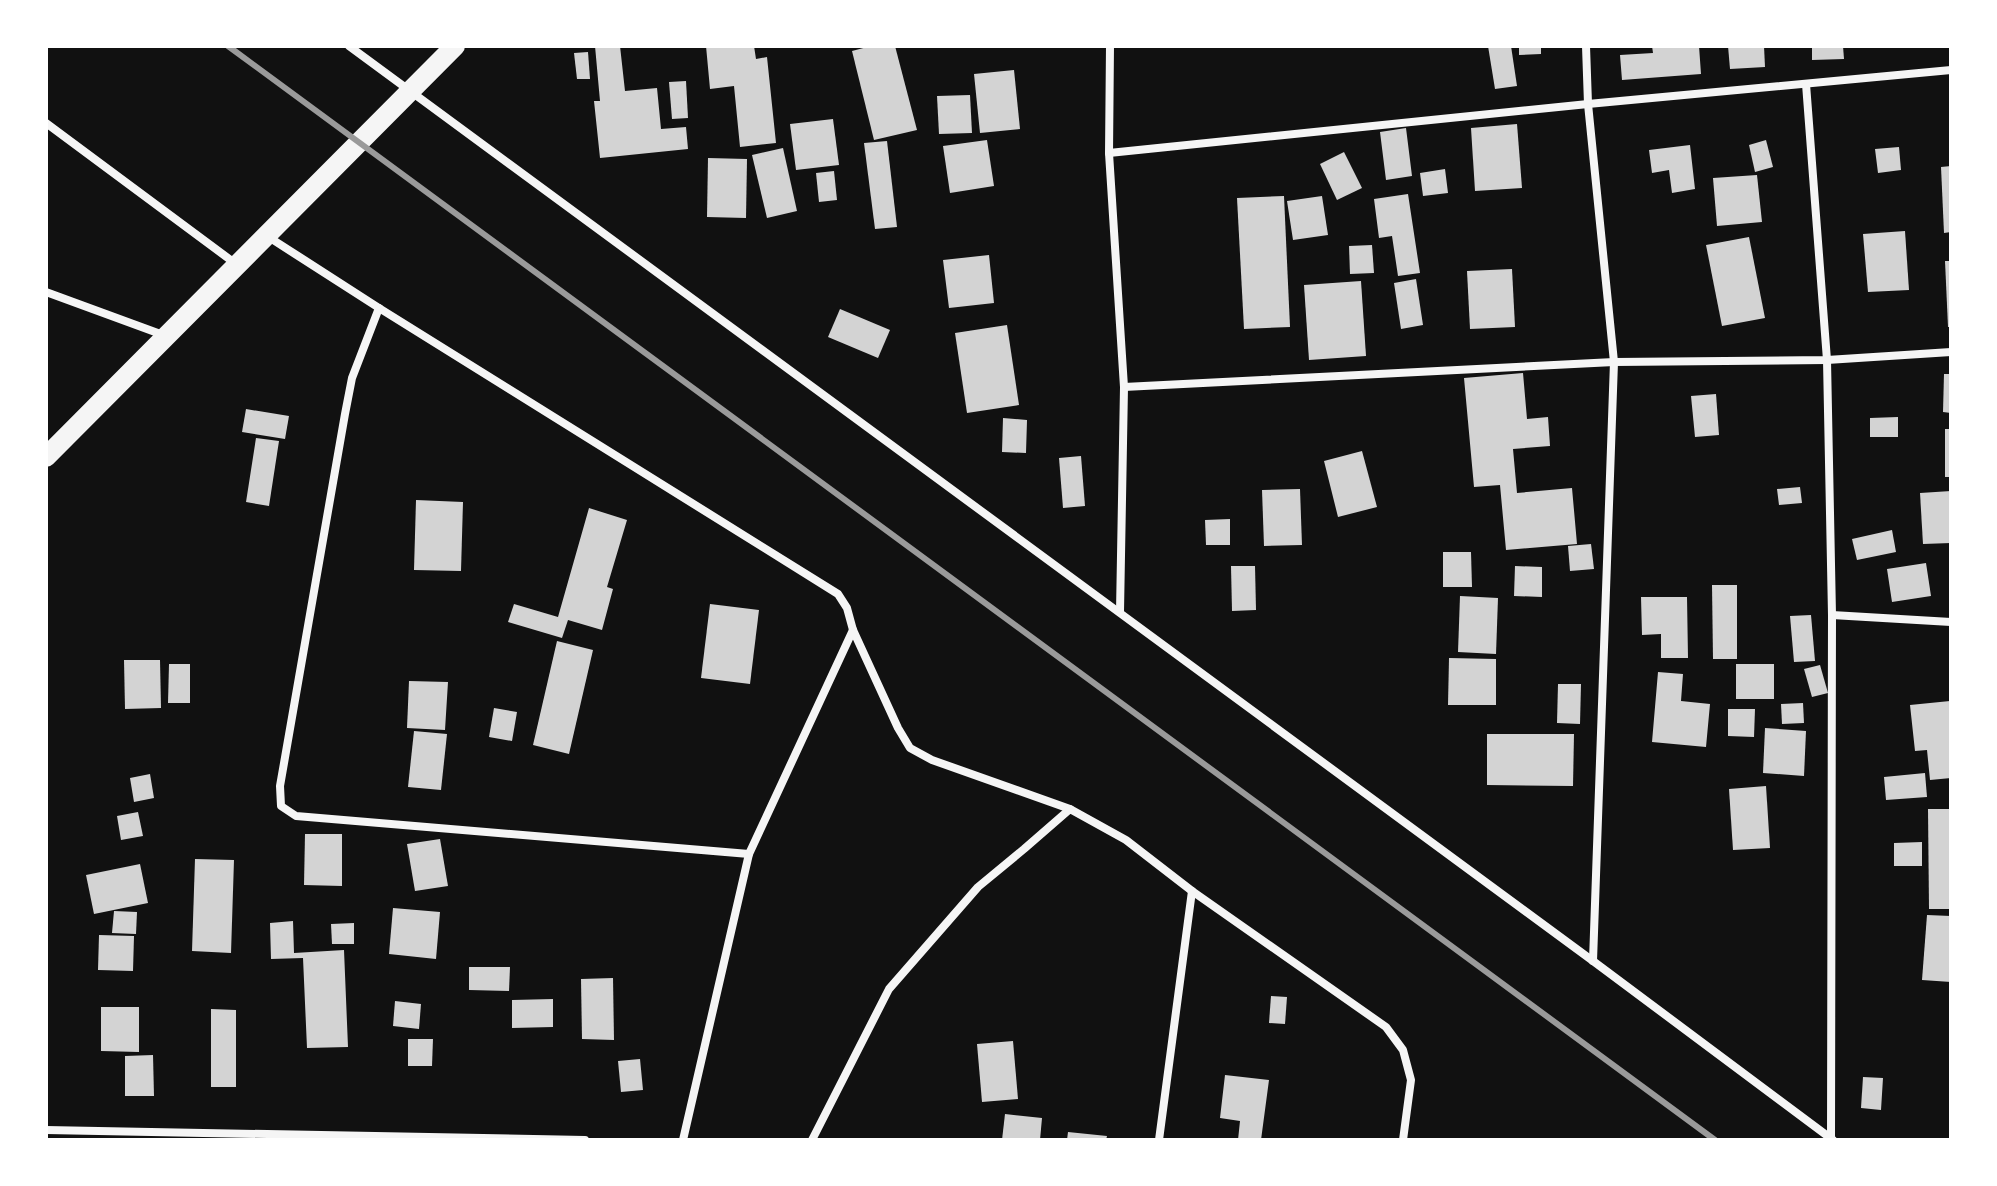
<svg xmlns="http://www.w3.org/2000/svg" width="1997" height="1186" viewBox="0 0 1997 1186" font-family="Quicksand,sans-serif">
<rect width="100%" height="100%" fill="#111"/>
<g fill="#d3d3d3">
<polygon points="595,46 620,46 625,91 657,88 661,129 686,127 688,149 600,158 594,101 600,101"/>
<polygon points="706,46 754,46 756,59 767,57 776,143 740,147 734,86 710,89"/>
<polygon points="871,46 895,46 917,130 874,140 852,51"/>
<polygon points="1488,46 1511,46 1517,86 1495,89"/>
<polygon points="1519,46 1541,46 1541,54 1519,55"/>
<polygon points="1652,46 1699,46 1701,74 1622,80 1620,55 1653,53"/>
<polygon points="1728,46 1764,46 1765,67 1730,69"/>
<polygon points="1812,46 1843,46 1844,59 1812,60"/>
<polygon points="588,52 590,79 577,79 574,53"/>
<polygon points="1014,70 1020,129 980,133 974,74"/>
<polygon points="686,81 688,118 672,119 669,82"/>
<polygon points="970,95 972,133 939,134 937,96"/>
<polygon points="833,119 839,165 796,170 790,124"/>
<polygon points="1517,124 1522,188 1475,191 1471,128"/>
<polygon points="1406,128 1412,176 1386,180 1380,132"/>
<polygon points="987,140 994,186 950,193 943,146"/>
<polygon points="1766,140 1773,167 1755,172 1749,145"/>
<polygon points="887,141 897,227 875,229 864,143"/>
<polygon points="1690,145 1695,189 1672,193 1669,170 1652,173 1649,150"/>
<polygon points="1899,147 1901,170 1878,173 1875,149"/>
<polygon points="783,148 797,211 767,218 752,155"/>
<polygon points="1344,152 1362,188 1337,200 1320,164"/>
<polygon points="708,158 747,159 746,218 707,217"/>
<polygon points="1951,166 1951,232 1944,233 1941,167"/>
<polygon points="1445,169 1448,193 1423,196 1420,173"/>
<polygon points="834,171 837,200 819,202 816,173"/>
<polygon points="1757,175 1762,222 1717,226 1713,178"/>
<polygon points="1408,194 1420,273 1398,276 1392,236 1379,238 1374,199"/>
<polygon points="1284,196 1290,327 1244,329 1237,198"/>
<polygon points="1322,196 1328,235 1293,240 1287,201"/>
<polygon points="1905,231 1909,290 1868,292 1863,234"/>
<polygon points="1749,237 1765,318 1722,326 1706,245"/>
<polygon points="1372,245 1374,273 1350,274 1349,246"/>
<polygon points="989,255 994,303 949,308 943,260"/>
<polygon points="1945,261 1951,261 1951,327 1948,327"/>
<polygon points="1512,269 1515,327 1470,329 1467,271"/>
<polygon points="1416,279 1423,325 1401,329 1394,283"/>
<polygon points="1361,281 1366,356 1309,360 1304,285"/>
<polygon points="840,309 890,330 878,358 828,337"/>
<polygon points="1007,325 1019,405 967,413 955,333"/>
<polygon points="1523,373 1527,419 1548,417 1550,446 1513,449 1517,493 1572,488 1577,544 1506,550 1500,485 1474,487 1464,378"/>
<polygon points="1944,374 1951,374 1951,413 1943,412"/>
<polygon points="1716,394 1719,435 1695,437 1691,396"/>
<polygon points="246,409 289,416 285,439 242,432"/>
<polygon points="1898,417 1898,437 1870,437 1870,418"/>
<polygon points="1003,418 1027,420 1026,453 1002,452"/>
<rect x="1945" y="429" width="6" height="48"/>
<polygon points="256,438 279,441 269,506 246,502"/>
<polygon points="1362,451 1377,507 1338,517 1324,461"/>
<polygon points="1081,456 1085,506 1063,508 1059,458"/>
<polygon points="1800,487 1802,503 1779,505 1777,489"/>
<polygon points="1300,489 1302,545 1264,546 1262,490"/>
<polygon points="1951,491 1951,543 1923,544 1920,493"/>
<polygon points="416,500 463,502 461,571 414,570"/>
<polygon points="589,508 627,520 607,587 613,589 602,630 568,620 562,638 508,622 514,604 558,617"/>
<polygon points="1230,519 1230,545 1206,545 1205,520"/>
<polygon points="1892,530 1896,552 1857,560 1852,539"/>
<polygon points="1591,544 1594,569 1570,571 1568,546"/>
<polygon points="1443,552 1471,552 1472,587 1443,587"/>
<polygon points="1926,563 1931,596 1892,602 1887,569"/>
<polygon points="1231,566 1255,566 1256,610 1232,611"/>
<polygon points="1515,566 1542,567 1542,597 1514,596"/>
<polygon points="1712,585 1737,585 1737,659 1713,659"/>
<polygon points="1460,596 1498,598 1496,654 1458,652"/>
<polygon points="1641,597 1687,597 1688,658 1661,658 1661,634 1642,635"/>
<polygon points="710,604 759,610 750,684 701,678"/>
<polygon points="1811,615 1815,661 1794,662 1790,616"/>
<polygon points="557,641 593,650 569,754 533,745"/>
<polygon points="1449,658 1496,659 1496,705 1448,705"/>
<polygon points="124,660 160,660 161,708 125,709"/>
<polygon points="169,664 190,664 190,703 168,703"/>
<rect x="1736" y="664" width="38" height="35"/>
<polygon points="1820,665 1828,693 1812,697 1804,669"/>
<polygon points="1658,672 1683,674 1681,701 1710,704 1706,747 1652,742"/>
<polygon points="409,681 448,682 445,730 407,728"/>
<polygon points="1558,684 1581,684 1580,724 1557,723"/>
<polygon points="1950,701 1951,778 1930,780 1927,750 1915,751 1910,705"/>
<polygon points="1803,703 1804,723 1782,724 1781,704"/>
<polygon points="494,708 517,712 512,741 489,737"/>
<polygon points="1728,709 1755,709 1754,737 1728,736"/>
<polygon points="1765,728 1806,731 1804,776 1763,773"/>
<polygon points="414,731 447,734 441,790 408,787"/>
<polygon points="1487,734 1574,734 1573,786 1487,785"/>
<polygon points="1925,773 1927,797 1886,800 1884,777"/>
<polygon points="150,774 154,798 134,802 130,778"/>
<polygon points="1766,786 1770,848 1733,850 1729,789"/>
<polygon points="1928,809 1951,809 1951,909 1929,909"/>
<polygon points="138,812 143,836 121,840 117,816"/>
<polygon points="305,834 342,834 342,886 304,885"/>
<polygon points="440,839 448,886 415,891 407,844"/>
<polygon points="1922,842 1922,866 1894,866 1894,843"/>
<polygon points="195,859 234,860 231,953 192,951"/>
<polygon points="140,864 148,903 94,914 86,875"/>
<polygon points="393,908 440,912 436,959 389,954"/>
<polygon points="114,911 137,912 136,934 112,933"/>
<polygon points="1927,915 1951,916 1951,982 1922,980"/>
<polygon points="293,921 294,953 344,950 348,1047 307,1048 303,958 271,959 270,923"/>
<polygon points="354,923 354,944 332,944 331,924"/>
<polygon points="99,935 134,936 133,971 98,970"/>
<polygon points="469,967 510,967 509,991 469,990"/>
<polygon points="613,978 614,1040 582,1039 581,979"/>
<polygon points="1271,996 1287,997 1285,1024 1269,1023"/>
<polygon points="553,999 553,1027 512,1028 512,1000"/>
<polygon points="395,1001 421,1004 419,1029 393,1026"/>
<polygon points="101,1007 139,1007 139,1052 101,1051"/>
<polygon points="211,1009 236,1010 236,1087 211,1087"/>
<polygon points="408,1039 433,1039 432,1066 408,1066"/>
<polygon points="1013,1041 1018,1099 982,1102 977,1044"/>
<polygon points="153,1055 154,1096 125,1096 125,1056"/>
<polygon points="640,1059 643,1090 621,1092 618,1061"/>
<polygon points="1225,1075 1269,1080 1261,1140 1238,1140 1240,1121 1220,1118"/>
<polygon points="1863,1077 1883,1078 1881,1110 1861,1108"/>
<polygon points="1005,1114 1042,1118 1040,1140 1002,1140"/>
<polygon points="1068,1132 1107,1136 1106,1140 1067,1140"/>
</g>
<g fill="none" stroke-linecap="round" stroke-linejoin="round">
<g stroke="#f5f5f5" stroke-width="8">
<polyline points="349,46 1593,961 1833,1140"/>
<polyline points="1110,46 1109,153 1124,387 1120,612"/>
<polyline points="1586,46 1588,104 1614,362 1593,961"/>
<polyline points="1806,84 1827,360 1832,615 1831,1138"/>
<polyline points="46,123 236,264"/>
<polyline points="1109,153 1588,104 1951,70"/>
<polyline points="267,236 379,308 838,594 847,608 853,630 898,728 910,748 932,760 1070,809"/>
<polyline points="46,292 166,336"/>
<polyline points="379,308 352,378 345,414 280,786 281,806 296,816 749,854"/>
<polyline points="1124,387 1614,362 1827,360 1951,352"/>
<polyline points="1832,615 1951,622"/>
<polyline points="46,1130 585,1140"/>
<polyline points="683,1140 749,854 853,630"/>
<polyline points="812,1140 889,989 978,887 1024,849 1070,809 1126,840 1192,891 1386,1027 1403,1050 1411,1080 1403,1140"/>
<polyline points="1159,1140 1192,891"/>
</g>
<polyline stroke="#f5f5f5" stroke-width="20" points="46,457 455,46"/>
<polyline stroke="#9a9a9a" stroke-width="6" points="228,46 1715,1140"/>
</g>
<rect width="1997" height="1186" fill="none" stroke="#ffffff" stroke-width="96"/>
</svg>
